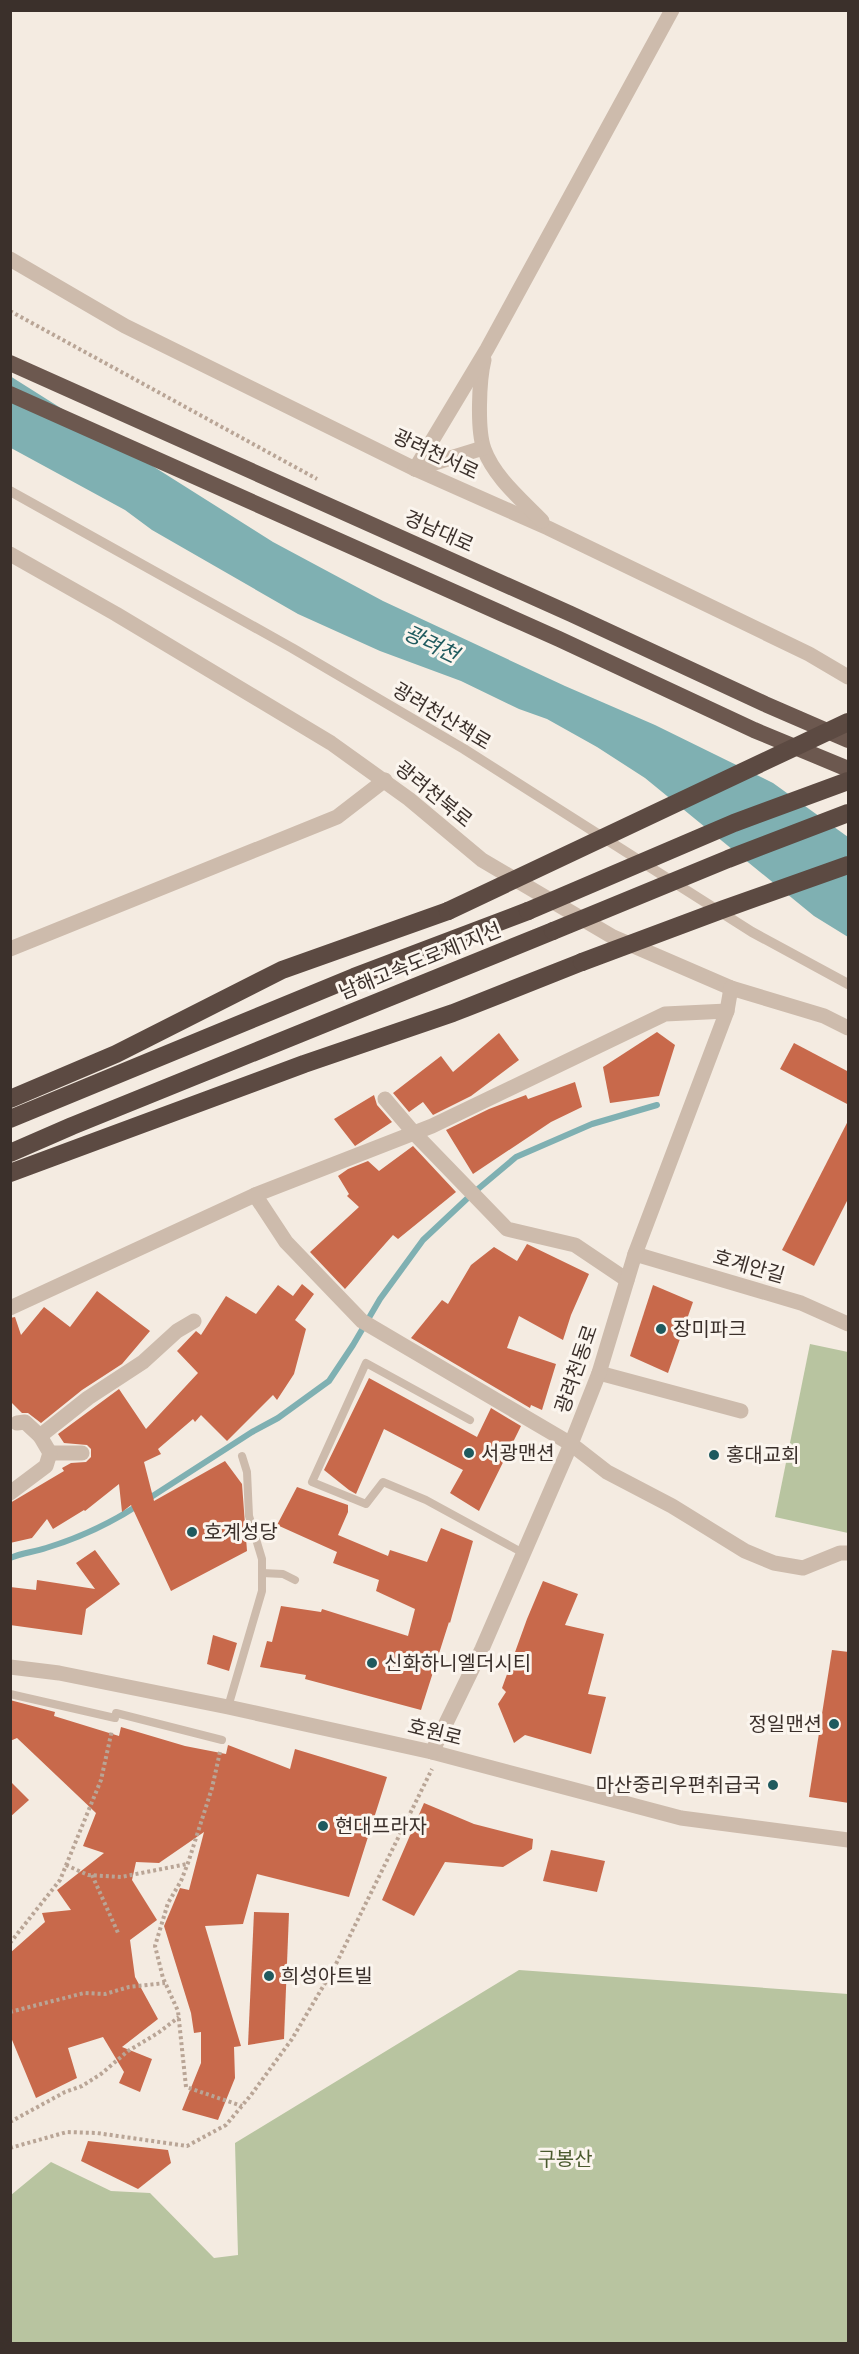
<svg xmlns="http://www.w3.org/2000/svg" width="859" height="2354" viewBox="0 0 859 2354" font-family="Montserrat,'Noto Sans KR',sans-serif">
<rect width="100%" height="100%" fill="#f4ebe1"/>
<g fill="#b8c4a0">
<polygon points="810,1344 848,1352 848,1533 775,1517"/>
<polygon points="519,1970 848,1994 848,2343 11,2343 11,2195 51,2162 111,2191 150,2193 214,2258 238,2255 235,2143"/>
</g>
<polygon fill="#7fb0b2" points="10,376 273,542 383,601 565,686 655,725 773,783 848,837 848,937 814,916 645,778 597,747 547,719 519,709 461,681 380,651 298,614 152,530 125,510 11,448"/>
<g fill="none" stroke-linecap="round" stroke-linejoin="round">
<g stroke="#7fb0b2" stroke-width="6">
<polyline points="148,1499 252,1432 278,1418 329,1381 353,1345 380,1299 423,1240 472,1194 516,1157 592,1124 657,1105"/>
<path d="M10 1558C22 1553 34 1552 46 1548 79 1538 111 1523 140 1504"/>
</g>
</g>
<g fill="#c8694b">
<polygon points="657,1032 675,1045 659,1096 610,1103 603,1067"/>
<polygon points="499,1033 519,1060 471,1096 433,1115 423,1102 409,1112 393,1093 441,1056 453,1072"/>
<polygon points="794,1043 849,1072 849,1105 780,1069"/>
<polygon points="575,1082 582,1107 551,1122 473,1174 446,1130 489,1109 526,1095 528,1099"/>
<polygon points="374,1095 377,1105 392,1122 355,1146 334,1119"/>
<polygon points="849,1119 849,1197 814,1266 782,1250"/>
<polygon points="413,1146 456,1192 398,1239 393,1235 345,1289 310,1252 359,1207 347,1196 349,1194 338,1176 348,1169 368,1161 379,1171"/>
<polygon points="527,1244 589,1274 571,1315 563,1340 519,1316 507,1348 556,1364 542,1410 531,1405 530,1408 411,1338 442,1300 448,1304 471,1265 494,1247 517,1261"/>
<polygon points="302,1284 314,1294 295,1320 306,1329 294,1374 277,1400 273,1395 227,1441 201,1415 195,1422 193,1419 158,1449 161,1454 144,1462 154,1501 225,1461 242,1484 247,1551 171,1591 131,1505 122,1512 119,1484 85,1511 84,1510 53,1529 47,1519 32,1538 10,1543 10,1503 64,1471 62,1468 71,1463 86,1462 91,1457 91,1449 87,1445 64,1443 58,1434 119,1389 146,1429 198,1373 177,1351 196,1331 201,1335 226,1296 256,1314 278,1285 293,1296"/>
<polygon points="653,1285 693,1302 668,1373 630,1356"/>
<polygon points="97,1291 150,1331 122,1364 82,1390 41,1423 28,1413 22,1413 10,1401 10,1318 15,1317 21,1335 44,1307 70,1327"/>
<polygon points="369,1378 477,1437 491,1408 521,1426 479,1511 450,1493 463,1470 384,1429 356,1494 349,1490 324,1470"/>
<polygon points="297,1487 348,1505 348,1512 338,1535 388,1556 390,1550 427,1562 441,1528 473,1541 450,1623 449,1622 421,1710 305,1679 306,1675 260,1667 267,1641 272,1642 281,1606 321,1612 322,1609 408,1636 415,1609 376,1591 379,1580 333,1563 337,1552 277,1525"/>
<polygon points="95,1550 120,1584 86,1609 82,1635 10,1625 10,1587 36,1590 37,1580 95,1589 76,1563"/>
<polygon points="543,1581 578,1594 565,1625 604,1634 588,1694 606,1697 591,1754 525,1735 514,1743 498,1704 506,1692 502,1688 527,1619"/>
<polygon points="213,1635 237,1643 229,1671 207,1664"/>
<polygon points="832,1650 849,1652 849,1803 809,1797"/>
<polygon points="10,1700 55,1712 54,1716 119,1736 121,1727 185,1746 226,1754 228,1745 290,1769 295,1749 387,1777 349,1897 257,1874 243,1924 205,1926 241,2046 234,2047 235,2078 218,2120 182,2110 201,2063 201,2032 194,2033 191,2013 164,1926 180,1888 189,1890 204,1832 159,1863 136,1862 132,1880 157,1920 130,1940 135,1977 158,2019 122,2047 152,2059 140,2092 119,2083 124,2072 103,2037 68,2048 77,2078 36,2098 10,2035 10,1953 45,1922 42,1913 71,1910 57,1890 104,1853 83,1846 96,1813 17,1738 10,1741"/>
<polygon points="10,1781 29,1800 10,1817"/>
<polygon points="424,1803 474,1824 533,1839 532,1849 503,1867 445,1862 414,1916 382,1900"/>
<polygon points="551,1850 605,1861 597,1892 543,1881"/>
<polygon points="254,1912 289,1913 284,2039 248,2045"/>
<polygon points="88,2141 168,2150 171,2163 138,2189 81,2161"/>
</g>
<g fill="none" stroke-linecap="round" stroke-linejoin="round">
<g stroke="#b9a596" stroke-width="4" stroke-dasharray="3 3" stroke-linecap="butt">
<polyline points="10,311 317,479"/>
<polyline points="220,1752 212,1788 188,1863 181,1881 168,1903 155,1946 163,1978 178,2011 186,2087 242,2106"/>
<polyline points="66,1865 88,1875 121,1877 187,1864"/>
<polyline points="92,1875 119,1935"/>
<polyline points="10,1943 60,1880 101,1780 112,1730"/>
<polyline points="10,2012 84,1993 105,1994 129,1987 165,1983"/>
<polyline points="10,2122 65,2092 82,2086 101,2074 128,2051 158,2033 179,2017"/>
<polyline points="10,2148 67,2132 97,2133 187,2146 226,2125 251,2095 292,2039 334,1968 432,1769"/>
</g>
<g stroke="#cdbbac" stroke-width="8">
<polyline points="470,1420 366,1363 312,1482 366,1504 383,1482 426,1500 523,1553"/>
<polyline points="262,1573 283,1574 295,1580"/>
<polyline points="10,1694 115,1718"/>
<polyline points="228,1707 262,1591 262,1559 249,1516 247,1472 242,1456"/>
<polyline points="116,1713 222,1740"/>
</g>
<polyline stroke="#cdbbac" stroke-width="10" points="10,491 292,648 464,749 752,932 848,984"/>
<g stroke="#cdbbac" stroke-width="15">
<polyline points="10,949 337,817 385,780"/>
<polyline points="385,1099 414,1133 507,1229 575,1245 627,1280"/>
<polyline points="255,1195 286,1242 362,1321 571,1444 607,1472 672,1506 745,1551 774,1563 803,1568 840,1553 848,1553"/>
<polyline points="635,1254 801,1303 848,1324"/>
<polyline points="10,1308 255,1195 432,1126 665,1014 727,1011"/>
<polyline points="599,1373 741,1411"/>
<polyline points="17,1423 25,1422 40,1436"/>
<polyline points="50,1453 82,1453"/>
<polyline points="10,1493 46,1466 50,1453 40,1436 88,1398 143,1362 177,1331 194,1321"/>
</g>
<g stroke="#cdbbac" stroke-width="15">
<polyline points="10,259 125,326 415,469 548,528 809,654 848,677"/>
<path d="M484 360C479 380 477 430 484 449 494 477 522 500 542 521"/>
<polyline points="415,469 487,349 672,10"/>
<polyline points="415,469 483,448"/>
<polyline points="10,554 116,614 331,743 409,799 482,860 613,937 731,988 824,1016 848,1028"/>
<polyline points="10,1667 59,1673 228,1707 432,1752 681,1818 848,1840"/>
<polyline points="432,1752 482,1649 571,1444 599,1373 635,1254 727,1011 731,988"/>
</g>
<g stroke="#5c4a42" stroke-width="18">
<polyline points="10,1099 116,1054 282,970 448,911"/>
<polyline points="10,1119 354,977 528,911"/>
<polyline points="10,1153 72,1126 553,931"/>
<polyline points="10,1173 304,1064 453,1013 582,962"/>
</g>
<g stroke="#6c584f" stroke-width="16">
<polyline points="10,363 571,614 765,704 848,740"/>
<polyline points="10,394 559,639 754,730 848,769"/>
</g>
<g stroke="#5c4a42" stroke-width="18">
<polyline points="448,911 848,722"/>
<polyline points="528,911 734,823 848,781"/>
<polyline points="553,931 728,859 848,813"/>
<polyline points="582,962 724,909 848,865"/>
</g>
</g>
<g fill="#1f5a5e" stroke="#fbf5ee" stroke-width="2">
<circle cx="661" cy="1329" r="6"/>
<circle cx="469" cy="1453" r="6"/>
<circle cx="714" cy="1455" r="6"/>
<circle cx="192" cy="1532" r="6"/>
<circle cx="372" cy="1663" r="6"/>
<circle cx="834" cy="1724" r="6"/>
<circle cx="773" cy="1785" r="6"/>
<circle cx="323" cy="1826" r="6"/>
<circle cx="269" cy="1976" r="6"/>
</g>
<g text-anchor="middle" stroke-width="6" stroke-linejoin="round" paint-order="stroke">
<g font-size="20" fill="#3b302b" stroke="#fbf5ee">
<text transform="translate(436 454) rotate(25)" y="7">광려천서로</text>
<text transform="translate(439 531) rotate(24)" y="7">경남대로</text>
<text transform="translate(442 716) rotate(31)" y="7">광려천산책로</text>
<text transform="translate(434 794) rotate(39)" y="7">광려천북로</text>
<text transform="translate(420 961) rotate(-22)" y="7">남해고속도로제1지선</text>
<text transform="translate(749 1266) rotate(16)" y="7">호계안길</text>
<text transform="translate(576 1369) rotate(-71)" y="7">광려천동로</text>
<text transform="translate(435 1732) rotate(14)" y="7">호원로</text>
</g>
<g font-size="20" fill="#3b302b" stroke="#fbf5ee" text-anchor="start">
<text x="673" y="1336">장미파크</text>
<text x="481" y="1460">서광맨션</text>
<text x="726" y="1462">홍대교회</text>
<text x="204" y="1539">호계성당</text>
<text x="384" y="1670">신화하니엘더시티</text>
<text x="822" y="1731" text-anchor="end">정일맨션</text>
<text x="761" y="1792" text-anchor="end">마산중리우편취급국</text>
<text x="335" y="1833">현대프라자</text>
<text x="281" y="1983">희성아트빌</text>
</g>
<g font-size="20" fill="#4a5a2e" stroke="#fbf5ee">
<text x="565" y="2166">구봉산</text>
</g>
<g font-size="21" font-style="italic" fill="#1f5a5e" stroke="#fbf5ee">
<text transform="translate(431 644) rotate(26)" y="7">광려천</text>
</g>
</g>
<rect width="859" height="2354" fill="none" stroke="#3b302b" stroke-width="24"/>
</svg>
